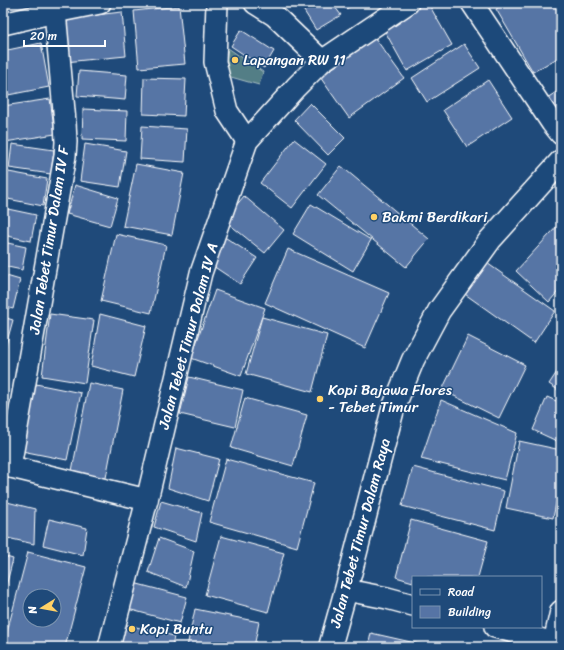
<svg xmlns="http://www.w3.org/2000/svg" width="564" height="650" viewBox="0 0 564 650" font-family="Sriracha,sans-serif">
<rect width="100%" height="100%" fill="#1f4a7a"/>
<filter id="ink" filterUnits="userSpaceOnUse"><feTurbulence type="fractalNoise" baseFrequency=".025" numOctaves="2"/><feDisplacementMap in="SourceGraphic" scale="8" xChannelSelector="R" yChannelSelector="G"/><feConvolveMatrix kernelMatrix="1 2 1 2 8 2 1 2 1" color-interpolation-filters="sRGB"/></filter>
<g filter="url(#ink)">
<polygon fill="#537e86" stroke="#a9bec2" points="228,48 263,72 259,85 224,75"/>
<g fill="#5674a5" stroke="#fff" fill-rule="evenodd">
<polygon points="299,3 332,3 341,15 316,30"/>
<polygon points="342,3 356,3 346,9"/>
<polygon points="422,3 428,3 452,45 407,71 382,26"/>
<polygon points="506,3 559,3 561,7 561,56 533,72 496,9"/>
<polygon points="179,6 185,64 139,68 134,11"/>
<polygon points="122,12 126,56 65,62 60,19"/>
<polygon points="241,30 274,51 264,68 231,46"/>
<polygon points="375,38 404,78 349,118 320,77"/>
<polygon points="41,43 49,87 3,96 3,51"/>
<polygon points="464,44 480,68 427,102 412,78"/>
<polygon points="79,71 127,75 125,100 77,96"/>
<polygon points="144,78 186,79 184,116 143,114"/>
<polygon points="488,80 512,117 467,147 443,110"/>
<polygon points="561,89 561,121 547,98"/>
<polygon points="50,99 55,134 5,142 3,129 3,106"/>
<polygon points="310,103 345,138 328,155 294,120"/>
<polygon points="83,109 127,111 126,141 82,139"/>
<polygon points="142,126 187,129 185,162 140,159"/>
<polygon points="294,139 326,164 292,208 260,183"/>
<polygon points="12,144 54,150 51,174 9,168"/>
<polygon points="85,144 126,151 120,187 80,181"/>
<polygon points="136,164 184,173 172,235 123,226"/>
<polygon points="341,166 429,239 406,267 318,195"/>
<polygon points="3,171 47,179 43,206 3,198"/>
<polygon points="75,185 118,198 110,226 67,214"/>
<polygon points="244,196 284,230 265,253 224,220"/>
<polygon points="311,204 371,240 353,271 293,234"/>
<polygon points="3,208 36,215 31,241 3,235"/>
<polygon points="561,222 561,288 549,302 516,271"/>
<polygon points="116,234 166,245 151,313 101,301"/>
<polygon points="223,236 257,258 240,284 207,262"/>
<polygon points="3,242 26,247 22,270 3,266"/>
<polygon points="288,249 389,293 365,348 265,303"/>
<polygon points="484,261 555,311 534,343 462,292"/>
<polygon points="3,275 20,280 13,309 3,306"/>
<polygon points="215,290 265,308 241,376 191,358"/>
<polygon points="50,314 94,320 85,383 42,376"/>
<polygon points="100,314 146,326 134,377 91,366"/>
<polygon points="3,317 13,320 4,352 3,352"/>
<polygon points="262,317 327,335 312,392 246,374"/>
<polygon points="468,336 525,365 499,418 442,390"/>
<polygon points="561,366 561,392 549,384"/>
<polygon points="189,377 243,390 235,427 180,414"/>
<polygon points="89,383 123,390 105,483 71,476"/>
<polygon points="36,384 81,393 67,460 22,451"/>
<polygon points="547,397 561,403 561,443 533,430"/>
<polygon points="245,398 307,415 293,466 231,448"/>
<polygon points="441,400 517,433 505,480 421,459"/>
<polygon points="519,441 561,450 561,479 553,518 506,508"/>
<polygon points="176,448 219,459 208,501 168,488"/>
<polygon points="226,459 314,483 297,547 209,522"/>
<polygon points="413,467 504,491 495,530 402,506"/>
<polygon points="3,501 35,509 34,544 3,537"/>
<polygon points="161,501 202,513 196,541 154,527"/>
<polygon points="49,519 87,528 83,555 43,545"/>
<polygon points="411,520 488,541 478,577 413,577 413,582 396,577"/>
<polygon points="221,536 284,553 268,612 205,595"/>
<polygon points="159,538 194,551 186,587 148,572"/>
<path d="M28 552 86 567 65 647H3ZM30 596H54V620H30Z"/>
<polygon points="3,556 13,559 3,598"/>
<polygon points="130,582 187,597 180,623 124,608"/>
<polygon points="195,609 259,622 254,647 187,647"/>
<polygon points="119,623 174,636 172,647 113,647"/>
<polygon points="371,633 433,647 368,647"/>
</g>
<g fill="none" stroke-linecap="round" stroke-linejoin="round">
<defs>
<g id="minor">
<polyline points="217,3 215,62 227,111 247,141"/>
<polyline points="255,3 274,15 322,61"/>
<polyline points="472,3 552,123 561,134"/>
<polyline points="3,24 55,12 100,3"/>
<polyline points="3,465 147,500"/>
<polyline points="10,467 65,156 66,142 65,122 55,12"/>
<polyline points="346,590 387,598 413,605"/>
<polyline points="495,627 561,645"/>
<polyline points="109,647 147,500 201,273 247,141 296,87 322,61 408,3"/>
<polyline points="553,647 561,611"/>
</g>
<polyline id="tertiary" points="330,647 346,590 393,409 413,360 439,311 490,240 561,161"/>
</defs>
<use href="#minor" stroke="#fff" stroke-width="24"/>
<use href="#tertiary" stroke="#fff" stroke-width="25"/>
<use href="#minor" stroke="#1f4a7a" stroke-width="21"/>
<use href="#tertiary" stroke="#1f4a7a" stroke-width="22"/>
</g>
</g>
<g fill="#ffd166" stroke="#1f4a7a" stroke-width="1.5">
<circle cx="235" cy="60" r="4"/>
<circle cx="374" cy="217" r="4"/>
<circle cx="320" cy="399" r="4"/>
<circle cx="132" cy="629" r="4"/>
</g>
<g text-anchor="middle" stroke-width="3" stroke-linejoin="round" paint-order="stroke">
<g font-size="15" fill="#fff" stroke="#1f4a7a" text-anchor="start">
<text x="243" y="65">Lapangan RW 11</text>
<text x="382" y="222">Bakmi Berdikari</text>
<text x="328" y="395">Kopi Bajawa Flores<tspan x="328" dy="17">- Tebet Timur</tspan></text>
<text x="140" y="634">Kopi Buntu</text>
</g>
<g font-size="15" fill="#fff" stroke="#1f4a7a">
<text transform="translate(49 240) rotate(-81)" y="5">Jalan Tebet Timur Dalam IV F</text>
<text transform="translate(188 336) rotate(-75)" y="5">Jalan Tebet Timur Dalam IV A</text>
<text transform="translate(360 533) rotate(-75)" y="5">Jalan Tebet Timur Dalam Raya</text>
</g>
</g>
<rect width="564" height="650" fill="none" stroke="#1f4a7a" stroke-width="16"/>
<rect x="8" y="8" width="548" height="634" fill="none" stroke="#fff" stroke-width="1.5" filter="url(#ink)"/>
<rect x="412" y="576" width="130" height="52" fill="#1f4a7a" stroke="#7992af"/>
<rect x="420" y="589" width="20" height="6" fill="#1f4a7a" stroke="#7992af"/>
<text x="448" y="596" font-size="12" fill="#ffffff">Road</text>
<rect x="420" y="606" width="20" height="12" fill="#5674a5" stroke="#7992af"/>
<text x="448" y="616" font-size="12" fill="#ffffff">Building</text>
<g transform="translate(42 608) rotate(259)"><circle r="19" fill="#1f4a7a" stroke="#7992af"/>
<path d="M0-3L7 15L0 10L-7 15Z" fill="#ffd166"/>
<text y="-6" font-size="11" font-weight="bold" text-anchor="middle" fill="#ffffff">N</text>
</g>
<path d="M24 40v6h81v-6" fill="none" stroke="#ffffff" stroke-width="2"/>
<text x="30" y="40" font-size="12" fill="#ffffff" stroke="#1f4a7a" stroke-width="3" paint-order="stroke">20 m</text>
</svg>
